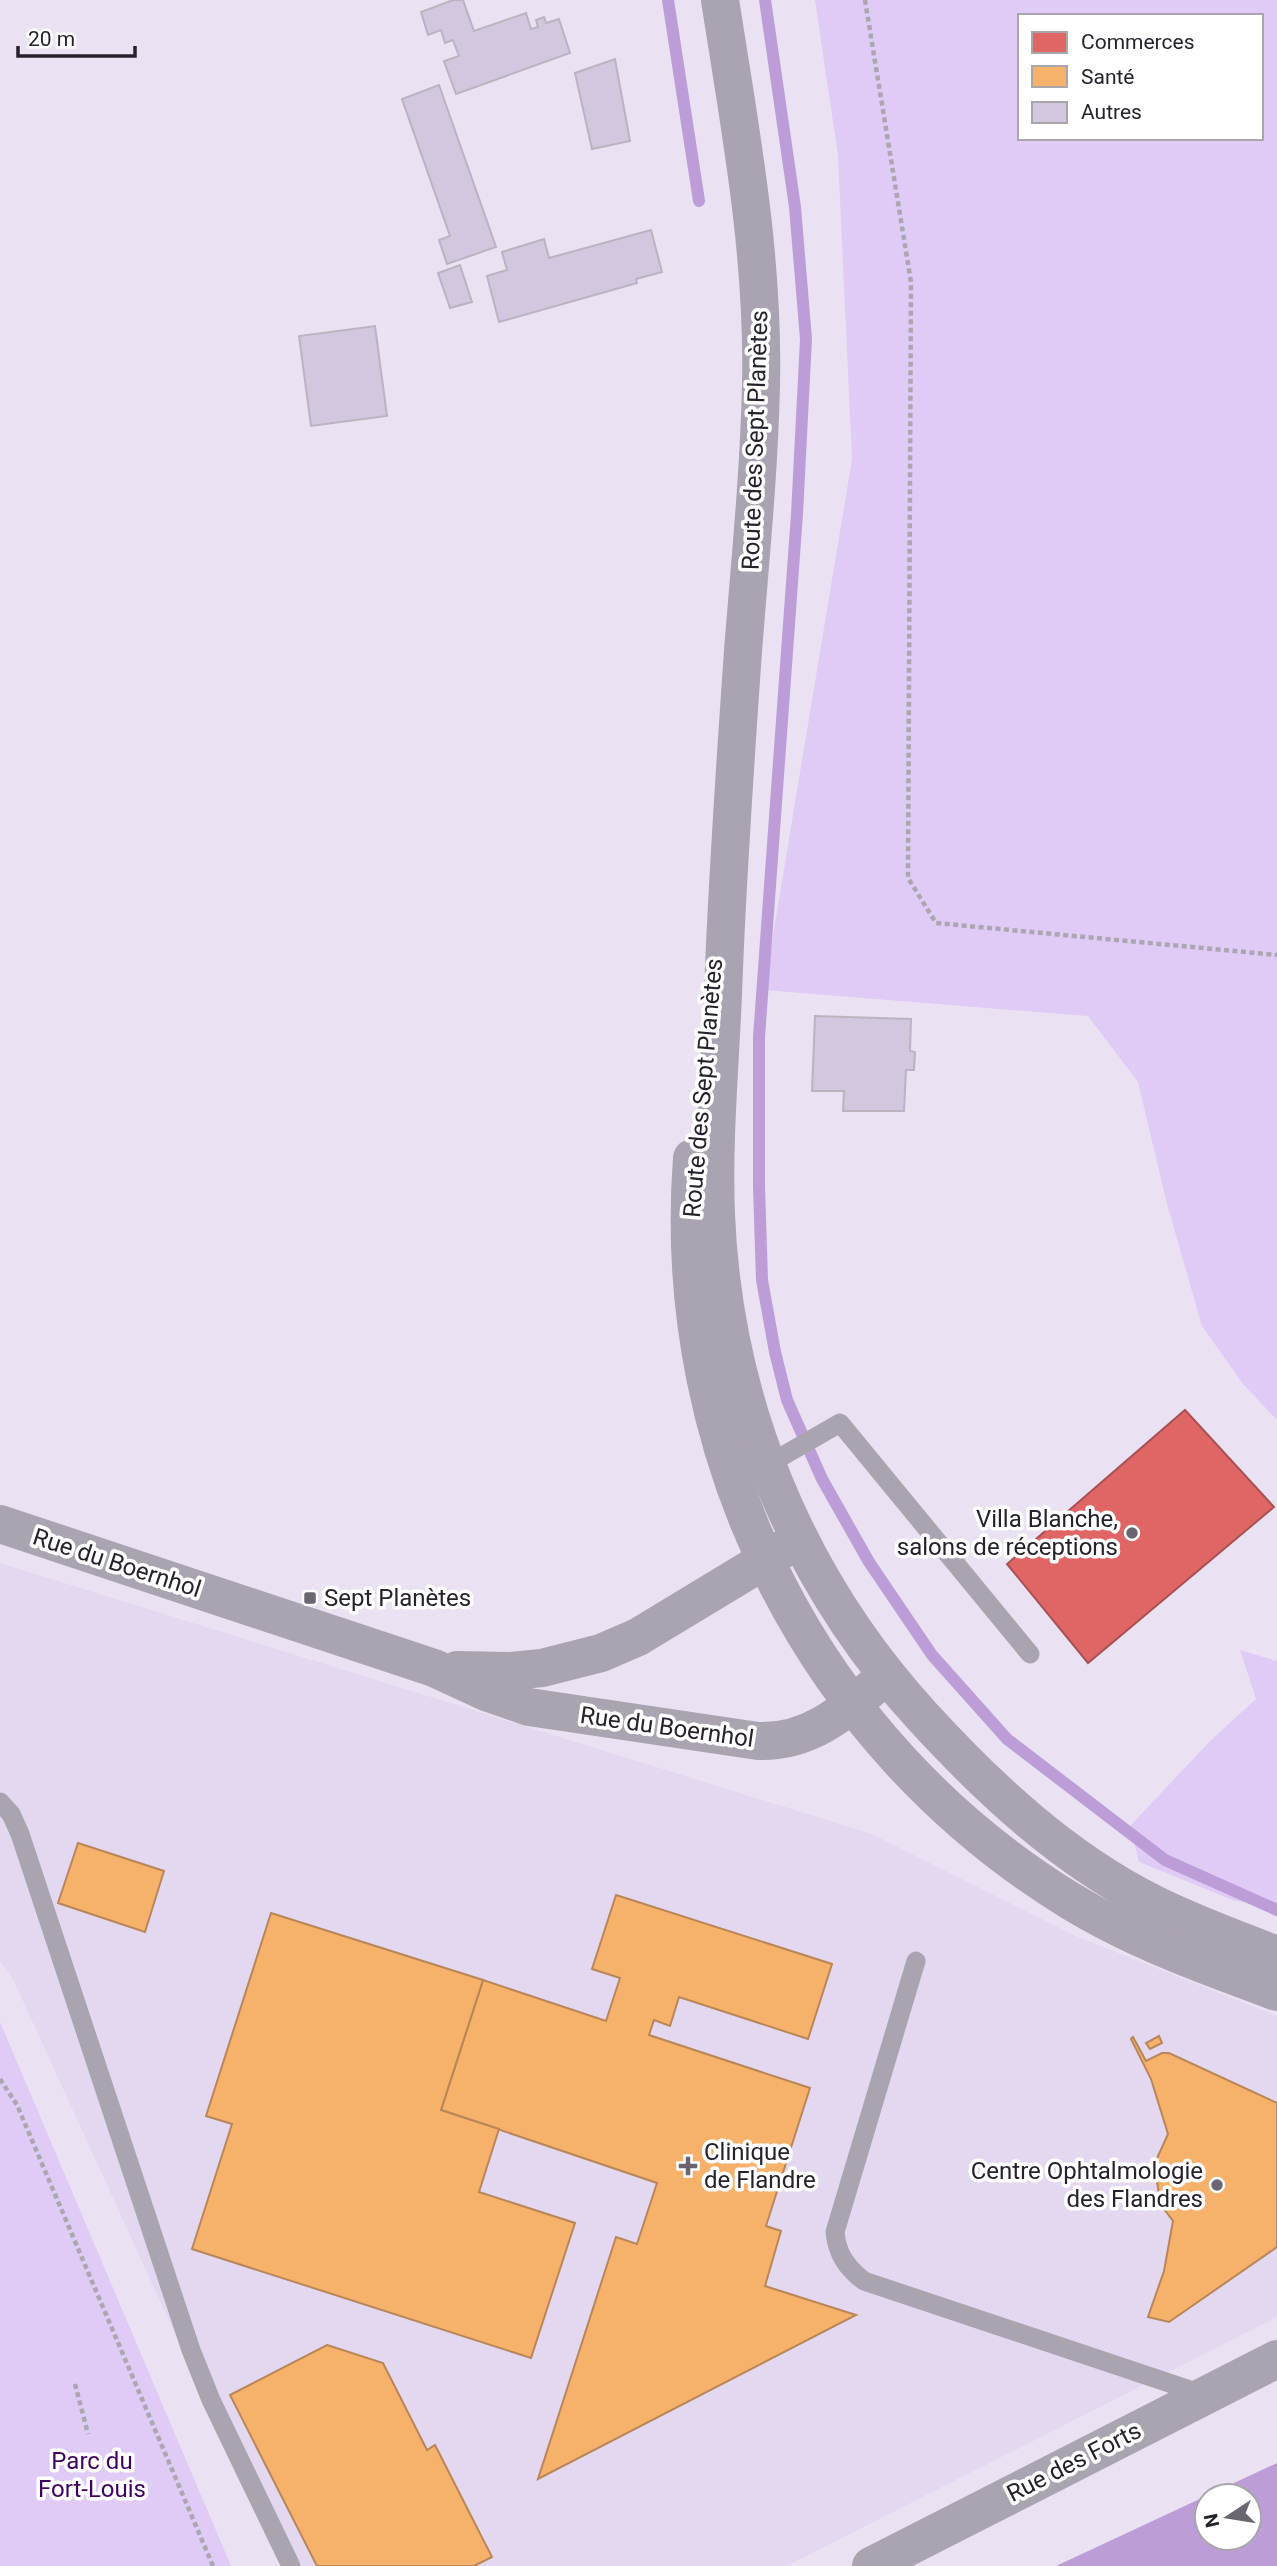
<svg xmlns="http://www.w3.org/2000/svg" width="1277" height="2566" viewBox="0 0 1277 2566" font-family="Roboto,sans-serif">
<rect width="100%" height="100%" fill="#eae2f2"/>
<polygon fill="#e4d8f1" points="0,1563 872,1834 1076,1936 1277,2016 1277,2317 787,2566 281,2566 12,1977 0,1962"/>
<g fill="#e0caf6" fill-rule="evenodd">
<path d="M815 0H1277V1420L1243 1384 1202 1326 1167 1204 1138 1082 1088 1016 764 990 852 459 838 155ZM1020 16H1261V138H1020Z"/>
<polygon points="1240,1650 1277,1661 1277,1908 1233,1900 1139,1862 1130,1826 1210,1741 1256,1699"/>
<polygon points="0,2022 231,2566 0,2566"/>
</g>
<path fill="#bc9dd8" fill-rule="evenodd" d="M1277 2463V2566H1056ZM1207 2496H1249V2538H1207Z"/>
<polygon fill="#e06666" stroke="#a85154" stroke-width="2" points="1185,1410 1274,1507 1088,1663 1007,1564"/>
<g fill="#f6b26b" stroke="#b88658" stroke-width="2">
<polygon points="78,1843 164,1871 145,1932 58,1903"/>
<polygon points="616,1895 832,1964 808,2039 679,1997 670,2026 654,2020 649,2035 810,2088 766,2226 781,2231 765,2286 856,2315 538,2479 616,2237 637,2244 657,2183 441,2110 483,1980 606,2021 620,1978 592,1969"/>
<polygon points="271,1913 483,1980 441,2110 499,2129 479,2192 575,2223 531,2358 192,2249 232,2124 206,2116"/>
<polygon points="1159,2036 1162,2043 1150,2049 1146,2043"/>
<polygon points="1133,2037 1146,2061 1162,2053 1169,2053 1277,2103 1277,2247 1169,2322 1148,2317 1164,2271 1173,2221 1161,2205 1154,2165 1168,2134 1151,2079 1131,2039"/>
<polygon points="327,2345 383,2363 427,2450 435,2445 492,2557 474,2566 317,2566 230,2395"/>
</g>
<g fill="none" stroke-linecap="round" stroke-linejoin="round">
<g stroke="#bc9dd8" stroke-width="12">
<polyline points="668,0 699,201"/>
<polyline points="765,0 795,207 806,339 797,514 759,1037 759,1186 762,1280 775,1352 787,1400 822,1479 869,1562 932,1655 1007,1739 1165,1860 1277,1910"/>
</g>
</g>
<g fill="#d2c7de" stroke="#bab4c0" stroke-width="2">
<polygon points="453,0 463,0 474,31 526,13 531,29 538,27 536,20 544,17 546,23 559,19 570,53 456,94 444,61 459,56 453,40 445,43 441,30 428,35 421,12"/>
<polygon points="615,59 630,141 592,149 575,73"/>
<polygon points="439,85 496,247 447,264 439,240 450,236 402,99"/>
<polygon points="651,230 662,272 636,279 637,283 499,322 487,276 507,270 502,252 544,239 549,258"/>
<polygon points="460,265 472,302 450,308 438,273"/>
<polygon points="375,326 387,416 311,426 299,336"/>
<polygon points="815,1016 911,1019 910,1051 915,1052 914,1070 906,1070 904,1111 843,1111 844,1091 812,1091"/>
</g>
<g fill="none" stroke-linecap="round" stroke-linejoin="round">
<g stroke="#aba6b1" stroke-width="4.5" stroke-dasharray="5 3.5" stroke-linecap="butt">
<polyline points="865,0 911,282 908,878 936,923 1277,955"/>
<polyline points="0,2079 17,2105 213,2566"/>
<polyline points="75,2384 88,2434"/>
</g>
<g stroke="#aaa4b1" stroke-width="19">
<polyline points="767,1465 840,1423 1030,1654"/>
<polyline points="0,1802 11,1814 20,1834 191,2350 211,2400 291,2566"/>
<path d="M916 1961 835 2232C837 2254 847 2268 864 2281L1205 2395"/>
</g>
<polyline stroke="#aaa4b1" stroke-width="38" points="871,2566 1277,2359"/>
<g stroke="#aaa4b1" stroke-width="38">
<path d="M0 1524 434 1668 486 1692 529 1707 758 1741C813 1743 848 1708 887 1675"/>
<polyline points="457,1670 511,1671 542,1668 601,1653 638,1637 795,1542"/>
</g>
<g stroke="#aaa3b1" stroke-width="38">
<path d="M720 0C740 128 764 255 761 385 759 474 750 562 743 651 735 765 727 879 723 994 720 1067 713 1142 716 1215 724 1402 796 1579 923 1717 990 1790 1064 1859 1154 1904 1194 1924 1236 1939 1277 1955"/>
<path d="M692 1158C669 1457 814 1743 1069 1900 1134 1940 1206 1966 1277 1992"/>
</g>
</g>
<g fill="#6b6571" stroke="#fff" stroke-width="2.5">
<circle cx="1132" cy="1533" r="7"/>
<rect x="303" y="1591" width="14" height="14" rx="3.5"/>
<path d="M684.5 2155.5h7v7h7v7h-7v7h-7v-7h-7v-7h7z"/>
<circle cx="1217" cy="2185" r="7"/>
</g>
<g text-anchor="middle" stroke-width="7" stroke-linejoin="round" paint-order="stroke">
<g font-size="24" fill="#26212b" stroke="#fff">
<text transform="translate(755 440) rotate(-88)" y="8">Route des Sept Planètes</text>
<text transform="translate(703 1088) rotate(-85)" y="8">Route des Sept Planètes</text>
<text transform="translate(117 1563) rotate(18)" y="8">Rue du Boernhol</text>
<text transform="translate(667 1727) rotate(8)" y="8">Rue du Boernhol</text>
<text transform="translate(1074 2462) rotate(-27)" y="8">Rue des Forts</text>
</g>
<g font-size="24" fill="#26212b" stroke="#fff" text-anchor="end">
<text x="1118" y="1527">Villa Blanche,<tspan x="1118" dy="28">salons de réceptions</tspan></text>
<text x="324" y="1606" text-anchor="start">Sept Planètes</text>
<text x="704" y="2160" text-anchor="start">Clinique<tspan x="704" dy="28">de Flandre</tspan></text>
<text x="1203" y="2179">Centre Ophtalmologie<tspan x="1203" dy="28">des Flandres</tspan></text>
</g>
<g font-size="24" fill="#3f0262" stroke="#fff">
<text x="92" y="2469">Parc du<tspan x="92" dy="28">Fort-Louis</tspan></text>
</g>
</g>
<rect x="1018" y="14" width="245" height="126" fill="#ffffff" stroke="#a8a6aa" stroke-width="2"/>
<rect x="1032" y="32" width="35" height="21" fill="#e06666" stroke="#a8a6aa" stroke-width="2"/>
<text x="1081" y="49" font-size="21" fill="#26212b">Commerces</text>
<rect x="1032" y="66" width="35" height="21" fill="#f6b26b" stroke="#a8a6aa" stroke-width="2"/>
<text x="1081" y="84" font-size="21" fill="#26212b">Santé</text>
<rect x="1032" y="102" width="35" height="21" fill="#d2c7de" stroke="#a8a6aa" stroke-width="2"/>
<text x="1081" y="119" font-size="21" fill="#26212b">Autres</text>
<g transform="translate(1228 2517) rotate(258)"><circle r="33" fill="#ffffff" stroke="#a8a6aa" stroke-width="2"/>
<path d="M0-5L12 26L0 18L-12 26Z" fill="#6b6571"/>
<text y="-10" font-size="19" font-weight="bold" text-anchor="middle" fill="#26212b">N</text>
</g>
<path d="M18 46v10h117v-10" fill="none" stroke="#26212b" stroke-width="3.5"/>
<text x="28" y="46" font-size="21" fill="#26212b" stroke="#ffffff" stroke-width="5" paint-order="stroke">20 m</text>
</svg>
